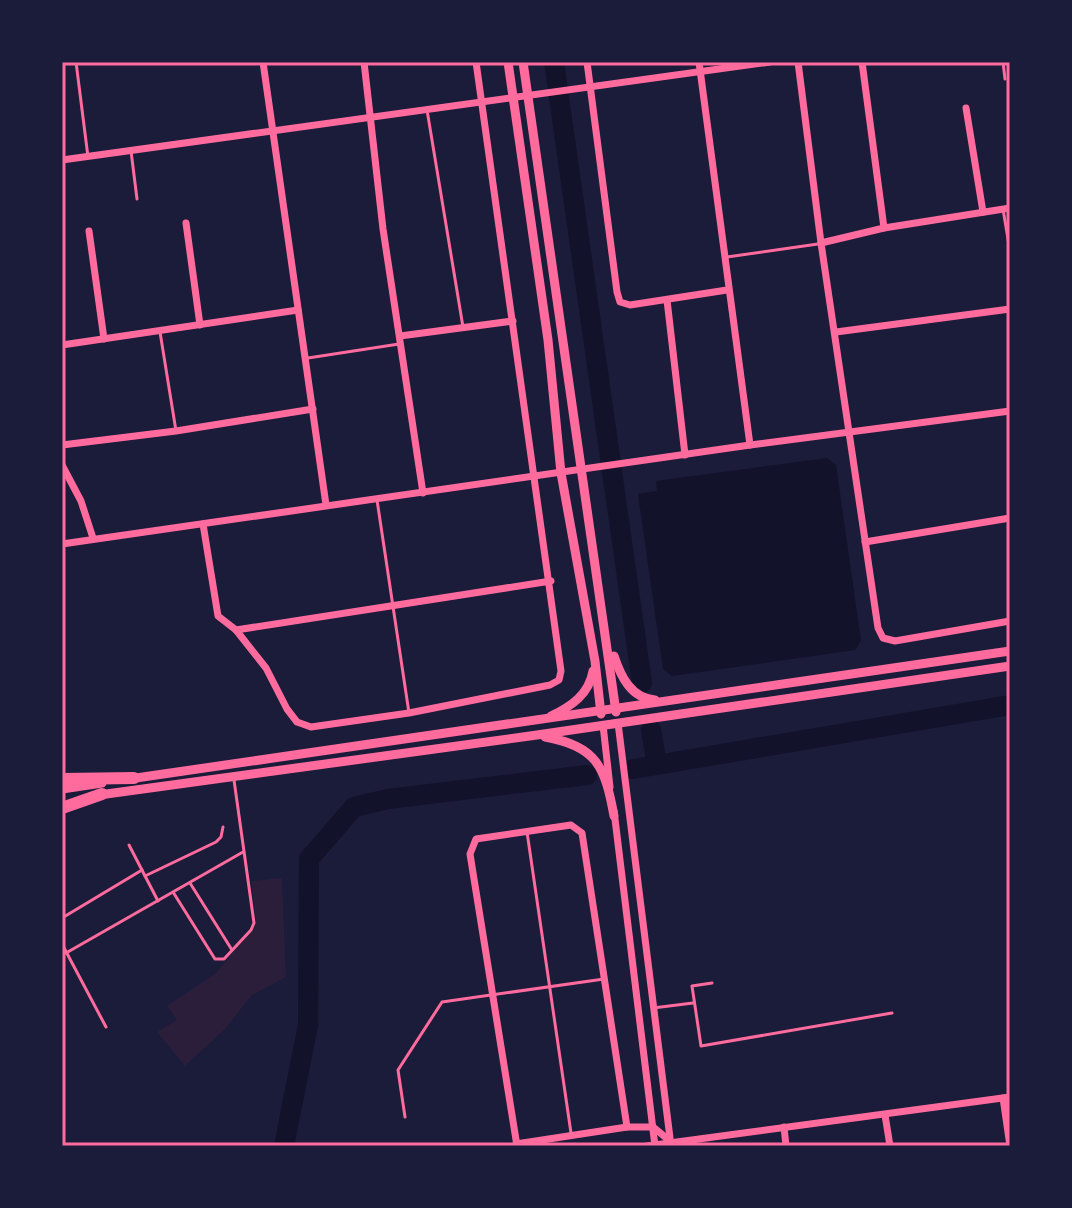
<svg xmlns="http://www.w3.org/2000/svg" width="1072" height="1208" viewBox="0 0 1072 1208" font-family="Mulish,sans-serif">
<rect width="100%" height="100%" fill="#1b1b3a"/>
<polygon fill="#2a1e3b" points="282,878 286,977 252,995 225,1029 185,1066 157,1032 177,1020 167,1006 215,974 251,931 256,922 251,881"/>
<polygon fill="#12122b" points="827,458 836,465 861,641 855,650 672,676 663,669 638,494 657,491 656,481"/>
<g fill="none" stroke-linecap="round" stroke-linejoin="round">
<g stroke="#12122b" stroke-width="20">
<polyline points="554,62 642,683"/>
<polyline points="651,730 657,765"/>
<polyline points="633,769 1010,705"/>
<polyline points="284,1146 308,1025 309,859 354,807 388,799 587,775"/>
</g>
<g stroke="#ff6b9d" stroke-width="3">
<polyline points="76,62 88,157"/>
<polyline points="1003,62 1005,79"/>
<polyline points="427,110 463,327"/>
<polyline points="131,151 137,199"/>
<polyline points="1003,209 1010,251"/>
<polyline points="727,257 818,244"/>
<polyline points="160,332 176,431"/>
<polyline points="308,358 399,344"/>
<polyline points="377,500 409,713"/>
<polyline points="527,832 571,1133"/>
<polyline points="129,845 158,901"/>
<polyline points="145,876 216,842 221,837 223,827"/>
<polyline points="190,883 232,950"/>
<polyline points="173,892 215,959 224,959 251,930 254,923 234,780"/>
<polyline points="62,918 142,870"/>
<polyline points="62,944 106,1027"/>
<polyline points="66,953 243,852"/>
<polyline points="712,983 692,986 701,1046 892,1013"/>
<polyline points="653,1008 693,1003"/>
<polyline points="405,1117 398,1070 442,1002 604,979"/>
<polyline points="505,1146 516,1144"/>
</g>
<g stroke="#ff6b9d" stroke-width="7">
<polyline points="263,62 326,505"/>
<polyline points="364,62 383,229 423,493"/>
<polyline points="587,62 617,292 620,302 630,305 727,290"/>
<polyline points="699,62 750,445"/>
<polyline points="798,62 821,243 878,628 883,638 895,641 1010,621"/>
<polyline points="862,62 884,228"/>
<polyline points="966,108 983,212"/>
<polyline points="62,160 770,62"/>
<polyline points="186,223 200,325"/>
<polyline points="89,231 104,339"/>
<polyline points="821,243 884,228 1010,208"/>
<polyline points="667,300 685,455"/>
<polyline points="836,332 1010,309"/>
<polyline points="400,336 513,321"/>
<polyline points="62,345 298,310"/>
<polyline points="62,445 176,431 313,409"/>
<polyline points="62,465 81,501 93,538"/>
<polyline points="203,524 218,616 236,630 266,668 287,709 297,722 311,727 409,713 550,685 559,680 561,671 476,62"/>
<polyline points="865,542 1010,518"/>
<polyline points="62,544 750,445 1010,411"/>
<polyline points="236,630 551,581"/>
<polyline points="618,723 671,1146"/>
<polyline points="603,725 610,787"/>
<polyline points="614,811 655,1146"/>
<polyline points="1003,1098 1010,1146"/>
<polyline points="885,1115 890,1146"/>
<polyline points="784,1127 786,1146"/>
<polyline points="516,1144 627,1127 653,1127 670,1141"/>
<polyline points="517,1146 470,854 476,839 571,825 582,833 627,1127"/>
<polyline points="647,1146 1010,1097"/>
</g>
<g stroke="#ff6b9d" stroke-width="9">
<polyline points="508,62 548,340 561,473 595,661 601,714"/>
<polyline points="523,62 616,712"/>
<path d="M614 656C621 677 631 698 655 700"/>
<path d="M551 716C572 706 589 694 593 671"/>
<path d="M545 737C597 746 605 767 614 816"/>
<polyline points="129,779 1010,651"/>
<polyline points="62,789 102,783"/>
<polyline points="99,795 537,735 1010,666"/>
</g>
<g stroke="#ff6b9d" stroke-width="12">
<polyline points="62,779 134,778"/>
<polyline points="62,808 102,794"/>
</g>
</g>
<rect width="1072" height="1208" fill="none" stroke="#1b1b3a" stroke-width="128"/>
<rect x="64" y="64" width="944" height="1080" fill="none" stroke="#ff6b9d" stroke-width="3"/>
</svg>
